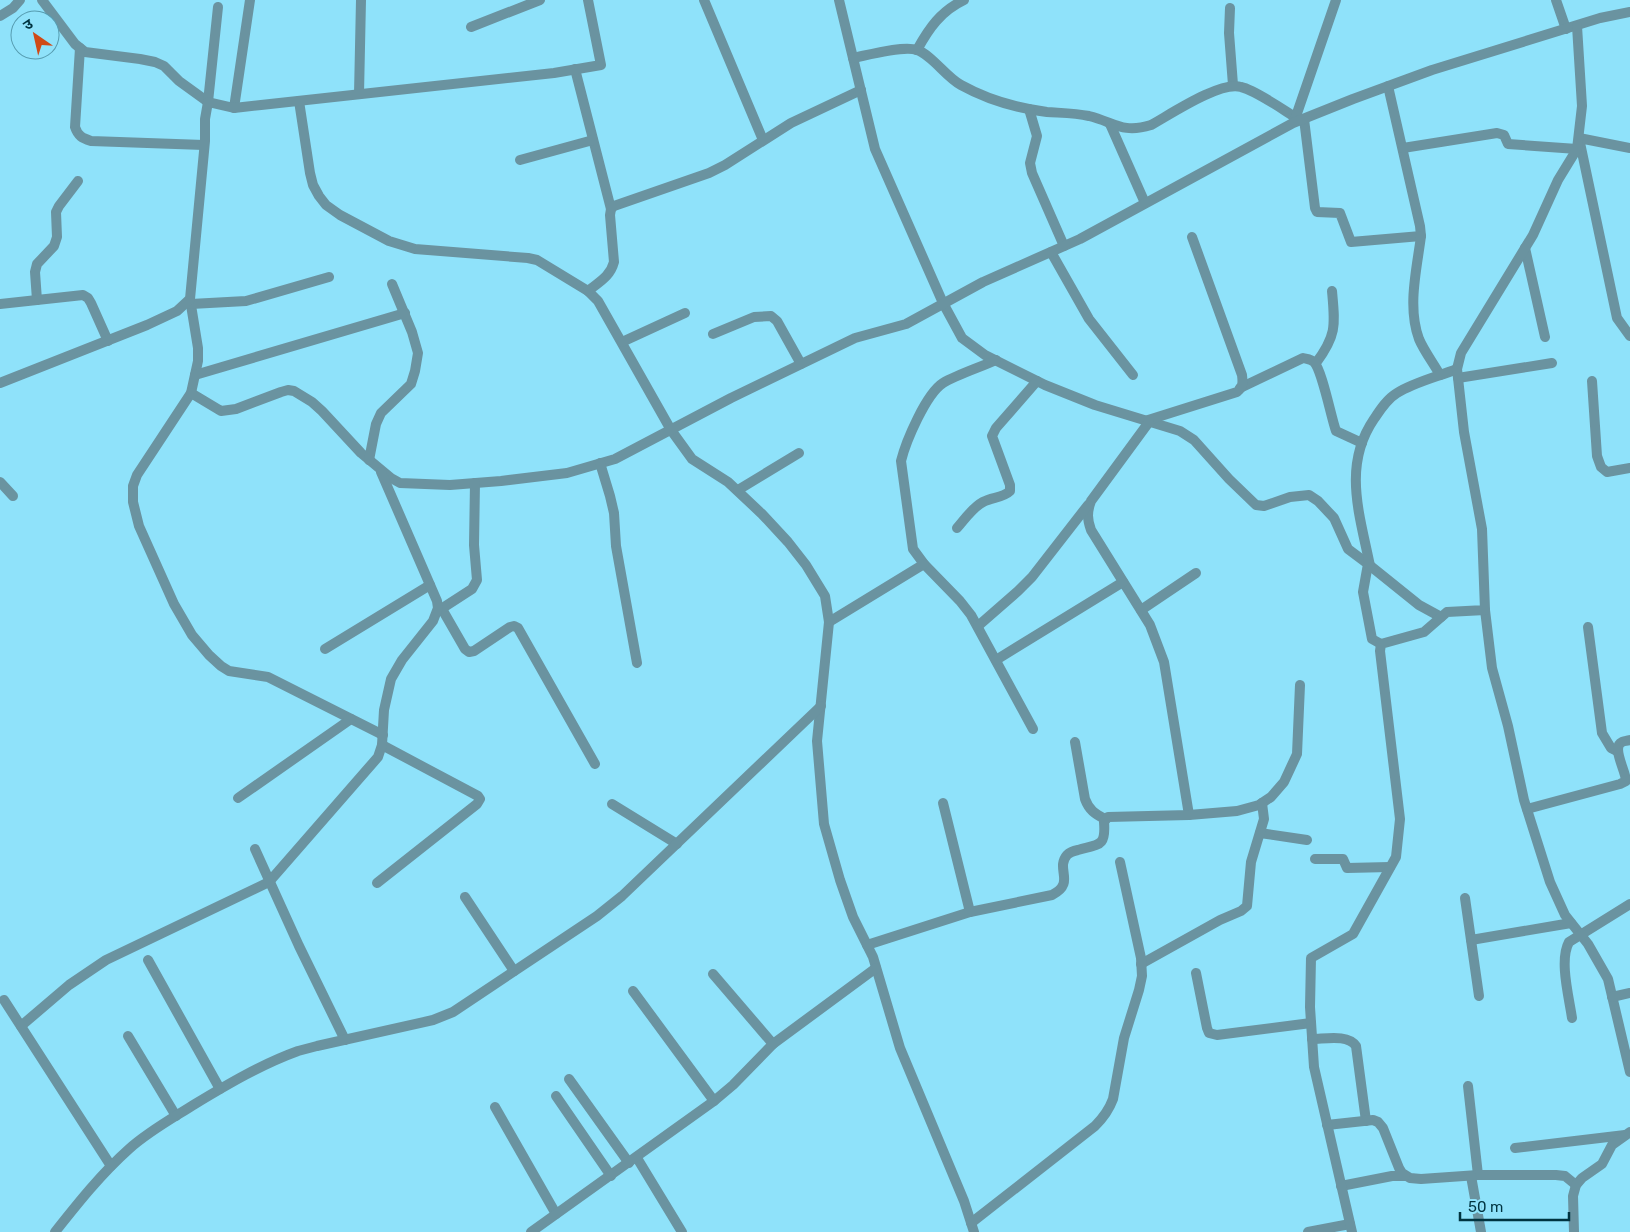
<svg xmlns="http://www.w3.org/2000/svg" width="1630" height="1232" viewBox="0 0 1630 1232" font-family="Rubik,'Noto Sans Devanagari',sans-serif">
<rect width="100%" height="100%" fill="#8fe2fa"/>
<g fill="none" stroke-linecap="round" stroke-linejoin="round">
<g stroke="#6a93a0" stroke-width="10">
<polyline points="42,0 75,44 85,52 140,59 155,62 164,66 179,81 208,102"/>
<polyline points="704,0 763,140"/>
<polyline points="839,0 875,149 943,303 962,338 985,355 1045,385 1095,405 1180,431 1194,440 1229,479 1256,505 1264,506 1290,497 1309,495 1318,501 1334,518 1348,549 1368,564 1363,592 1372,639 1381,644"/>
<polyline points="1556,0 1566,29"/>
<polyline points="1230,8 1229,33 1233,85"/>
<polyline points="0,16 13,8 20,0"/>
<polyline points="471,27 540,0"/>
<path d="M80 48 75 127C78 136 82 138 91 141L204 145"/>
<path d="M917 50C929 28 941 11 964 0"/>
<path d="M853 58C868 55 904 45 917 50 932 55 946 77 961 85 988 100 1016 108 1047 112 1061 113 1075 113 1089 116 1114 122 1122 134 1151 125 1171 114 1220 81 1241 87 1255 90 1282 109 1295 117"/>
<polyline points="575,69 611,209"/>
<polyline points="359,94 361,0"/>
<polyline points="299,101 310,173 313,185 319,196 326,205 340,215 389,241 415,249 528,258 537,260 588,291 598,301 671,430 692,459 728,482 762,514 788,542 806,565 825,596 829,622 817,741 824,824 840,880 853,917 873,957 900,1048 964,1201 974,1232"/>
<polyline points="208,102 218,7"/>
<polyline points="234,108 250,0"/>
<polyline points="1029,109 1037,136 1030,163 1032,173 1064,246"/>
<polyline points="1304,119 1315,208 1317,212 1340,213 1351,242 1421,236 1420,226 1388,86"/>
<polyline points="1294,122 1336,0"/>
<polyline points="1110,124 1145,203"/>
<polyline points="1403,148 1497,133 1504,135 1508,144 1577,149"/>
<polyline points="1630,148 1579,138 1617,318 1630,336"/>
<polyline points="520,160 593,140"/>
<path d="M1421 236C1417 268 1407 307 1419 339 1424 351 1434 364 1440 375"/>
<polyline points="1525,248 1545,337"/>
<polyline points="1051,252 1089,319 1133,375"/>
<path d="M588 291C599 282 610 277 614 262L610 215 611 209 614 206 709 173 725 165 791 123 861 90"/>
<polyline points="190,299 198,348 198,361 191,393 137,475 133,486 133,502 139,526 174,604 192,635 209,655 221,666 229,671 268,677 383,735"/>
<polyline points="37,300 35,272 37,264 54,246 57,237 56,212 59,206 78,181"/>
<polyline points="0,304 83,295 88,298 91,303 108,341"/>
<polyline points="191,304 246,301 329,277"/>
<polyline points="713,334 754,317 771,316 777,321 801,364"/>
<polyline points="622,342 685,313"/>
<path d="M996 360C981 367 956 375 943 383 926 394 906 441 901 461L913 549 924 564 960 601 971 615 1033 729"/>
<path d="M1316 363C1337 335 1335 325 1332 291"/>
<polyline points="195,375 405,313"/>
<polyline points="1458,378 1552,363"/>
<polyline points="1592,381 1597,456 1601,467 1607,472 1630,468"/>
<polyline points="0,383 147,325 177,311 190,299 205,141 205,119 208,102 234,108 261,105 554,73 601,65 588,0"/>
<path d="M1240 388 1303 358C1307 359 1311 359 1314 362 1322 370 1331 417 1336 431L1362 443"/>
<polyline points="191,393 221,411 236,409 281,392 288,390 294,391 312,402 322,411 361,453 391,478 400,483 450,485 501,481 567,473 615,459 731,398 855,338 906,324 983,282 1080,239 1293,123 1353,99 1432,70 1600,18 1630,12"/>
<path d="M1145 421 1237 392C1243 387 1243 383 1242 375L1192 237"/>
<path d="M1149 422 1091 501C1087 512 1087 519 1091 530L1150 625 1164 662 1189 815"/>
<polyline points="369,460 376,424 381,413 411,384 415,371 418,353 412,332 392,284"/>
<polyline points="600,463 610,496 614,513 616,546 637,663"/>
<polyline points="0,482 13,496"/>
<polyline points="738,490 799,453"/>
<path d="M957 528C965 519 972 508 983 502 992 497 1003 498 1010 491V485L992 436 996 428 1037 381"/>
<polyline points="1368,564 1419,605 1441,617"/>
<path d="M1370 566C1360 515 1342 466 1374 419 1380 410 1387 399 1397 393 1415 382 1437 377 1457 369"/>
<polyline points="442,609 465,649 469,652 474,651 510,627 514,626 518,628 595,764"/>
<polyline points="1141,610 1196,573"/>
<polyline points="1485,610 1492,668 1508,726 1524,800 1550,882 1565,915 1588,944 1608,979 1630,1072"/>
<polyline points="438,611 472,589 477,580 474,545 475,483"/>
<polyline points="829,622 924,564"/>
<polyline points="978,626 1018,591 1032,577 1088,505"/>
<polyline points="1588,627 1602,733 1611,748 1617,751"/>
<polyline points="325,649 430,585"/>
<polyline points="996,660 1123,582"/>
<path d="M1075 742 1085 799C1089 810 1095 814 1105 819"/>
<polyline points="238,798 351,719"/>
<polyline points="943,803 970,912"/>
<polyline points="612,804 677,844"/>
<path d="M1527 809 1620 784 1626 781C1626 771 1611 747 1622 742 1624 741 1627 741 1630 740"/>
<polyline points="1260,833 1307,840"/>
<polyline points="255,849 299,946 345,1040"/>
<polyline points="1315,859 1343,859 1347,868 1390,867"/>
<polyline points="377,883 477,804 480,799 478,796 382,745"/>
<polyline points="465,897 514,971"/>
<polyline points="1465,898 1479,996"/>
<polyline points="1471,940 1571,923"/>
<path d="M867 945 970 912 1052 895C1076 883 1055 869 1067 855 1070 852 1073 851 1078 850 1099 844 1106 847 1104 822L1108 817 1189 815 1237 811 1259 805 1271 797 1284 782 1297 754 1300 685"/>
<polyline points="148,960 220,1089"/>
<polyline points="1141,964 1220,920 1241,911 1247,906 1251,862 1264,819 1262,803"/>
<polyline points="1196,973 1207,1028 1209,1033 1217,1035 1311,1023"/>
<polyline points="713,974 773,1044"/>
<polyline points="633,991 714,1101"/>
<polyline points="1612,997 1630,993"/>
<polyline points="4,1000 111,1166"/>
<path d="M1572 1018C1569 997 1559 960 1569 942L1630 904"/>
<polyline points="21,1026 69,985 106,960 269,882 378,757 382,745 384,710 391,679 402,660 433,621 438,608 437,601 381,472"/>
<polyline points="128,1036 176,1116"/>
<path d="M1312 1039C1325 1039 1348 1034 1356 1046L1366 1121"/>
<polyline points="569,1079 629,1163"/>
<polyline points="1468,1086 1478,1175"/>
<polyline points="556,1096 611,1176"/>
<polyline points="495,1107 556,1214"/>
<polyline points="1327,1125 1373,1120 1378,1122 1383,1128 1399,1168 1402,1173 1410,1178 1421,1179 1478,1175 1556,1175 1565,1176 1576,1185"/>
<polyline points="1515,1148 1625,1135"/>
<polyline points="637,1158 682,1232"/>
<polyline points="1471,1176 1481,1232"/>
<polyline points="1341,1186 1392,1176 1405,1176"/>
<path d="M971 1223 1095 1126C1104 1117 1109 1110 1113 1099L1124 1038 1139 990 1142 976 1141 958 1120 862"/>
<path d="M55 1232C78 1203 101 1174 129 1149 149 1131 173 1118 195 1104 228 1084 262 1064 298 1051L317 1046 433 1020 453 1012 597 916 622 896 821 706"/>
<polyline points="531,1232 714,1101 733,1085 773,1044 876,968"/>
<polyline points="1308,1232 1350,1224"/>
<polyline points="1352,1232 1314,1067 1310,1007 1311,958 1353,934 1396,857 1400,819 1380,651 1381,644 1424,632 1447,612 1485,610 1482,529 1464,432 1457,369 1461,353 1533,235 1558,180 1577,149 1582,106 1577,26"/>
<polyline points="1574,1232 1573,1196 1576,1185 1582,1178 1602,1164 1612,1145 1630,1132"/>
</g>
</g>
<g transform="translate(35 35) rotate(326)"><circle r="24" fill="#8fe2fa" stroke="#569cb0"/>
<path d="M0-4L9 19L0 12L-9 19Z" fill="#d04915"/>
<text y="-8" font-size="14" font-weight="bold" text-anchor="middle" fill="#003440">उ</text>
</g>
<path d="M1460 1212v8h109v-8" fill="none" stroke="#003440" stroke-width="2.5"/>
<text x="1468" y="1212" font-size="15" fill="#003440" stroke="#8fe2fa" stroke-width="4" paint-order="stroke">50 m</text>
</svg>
